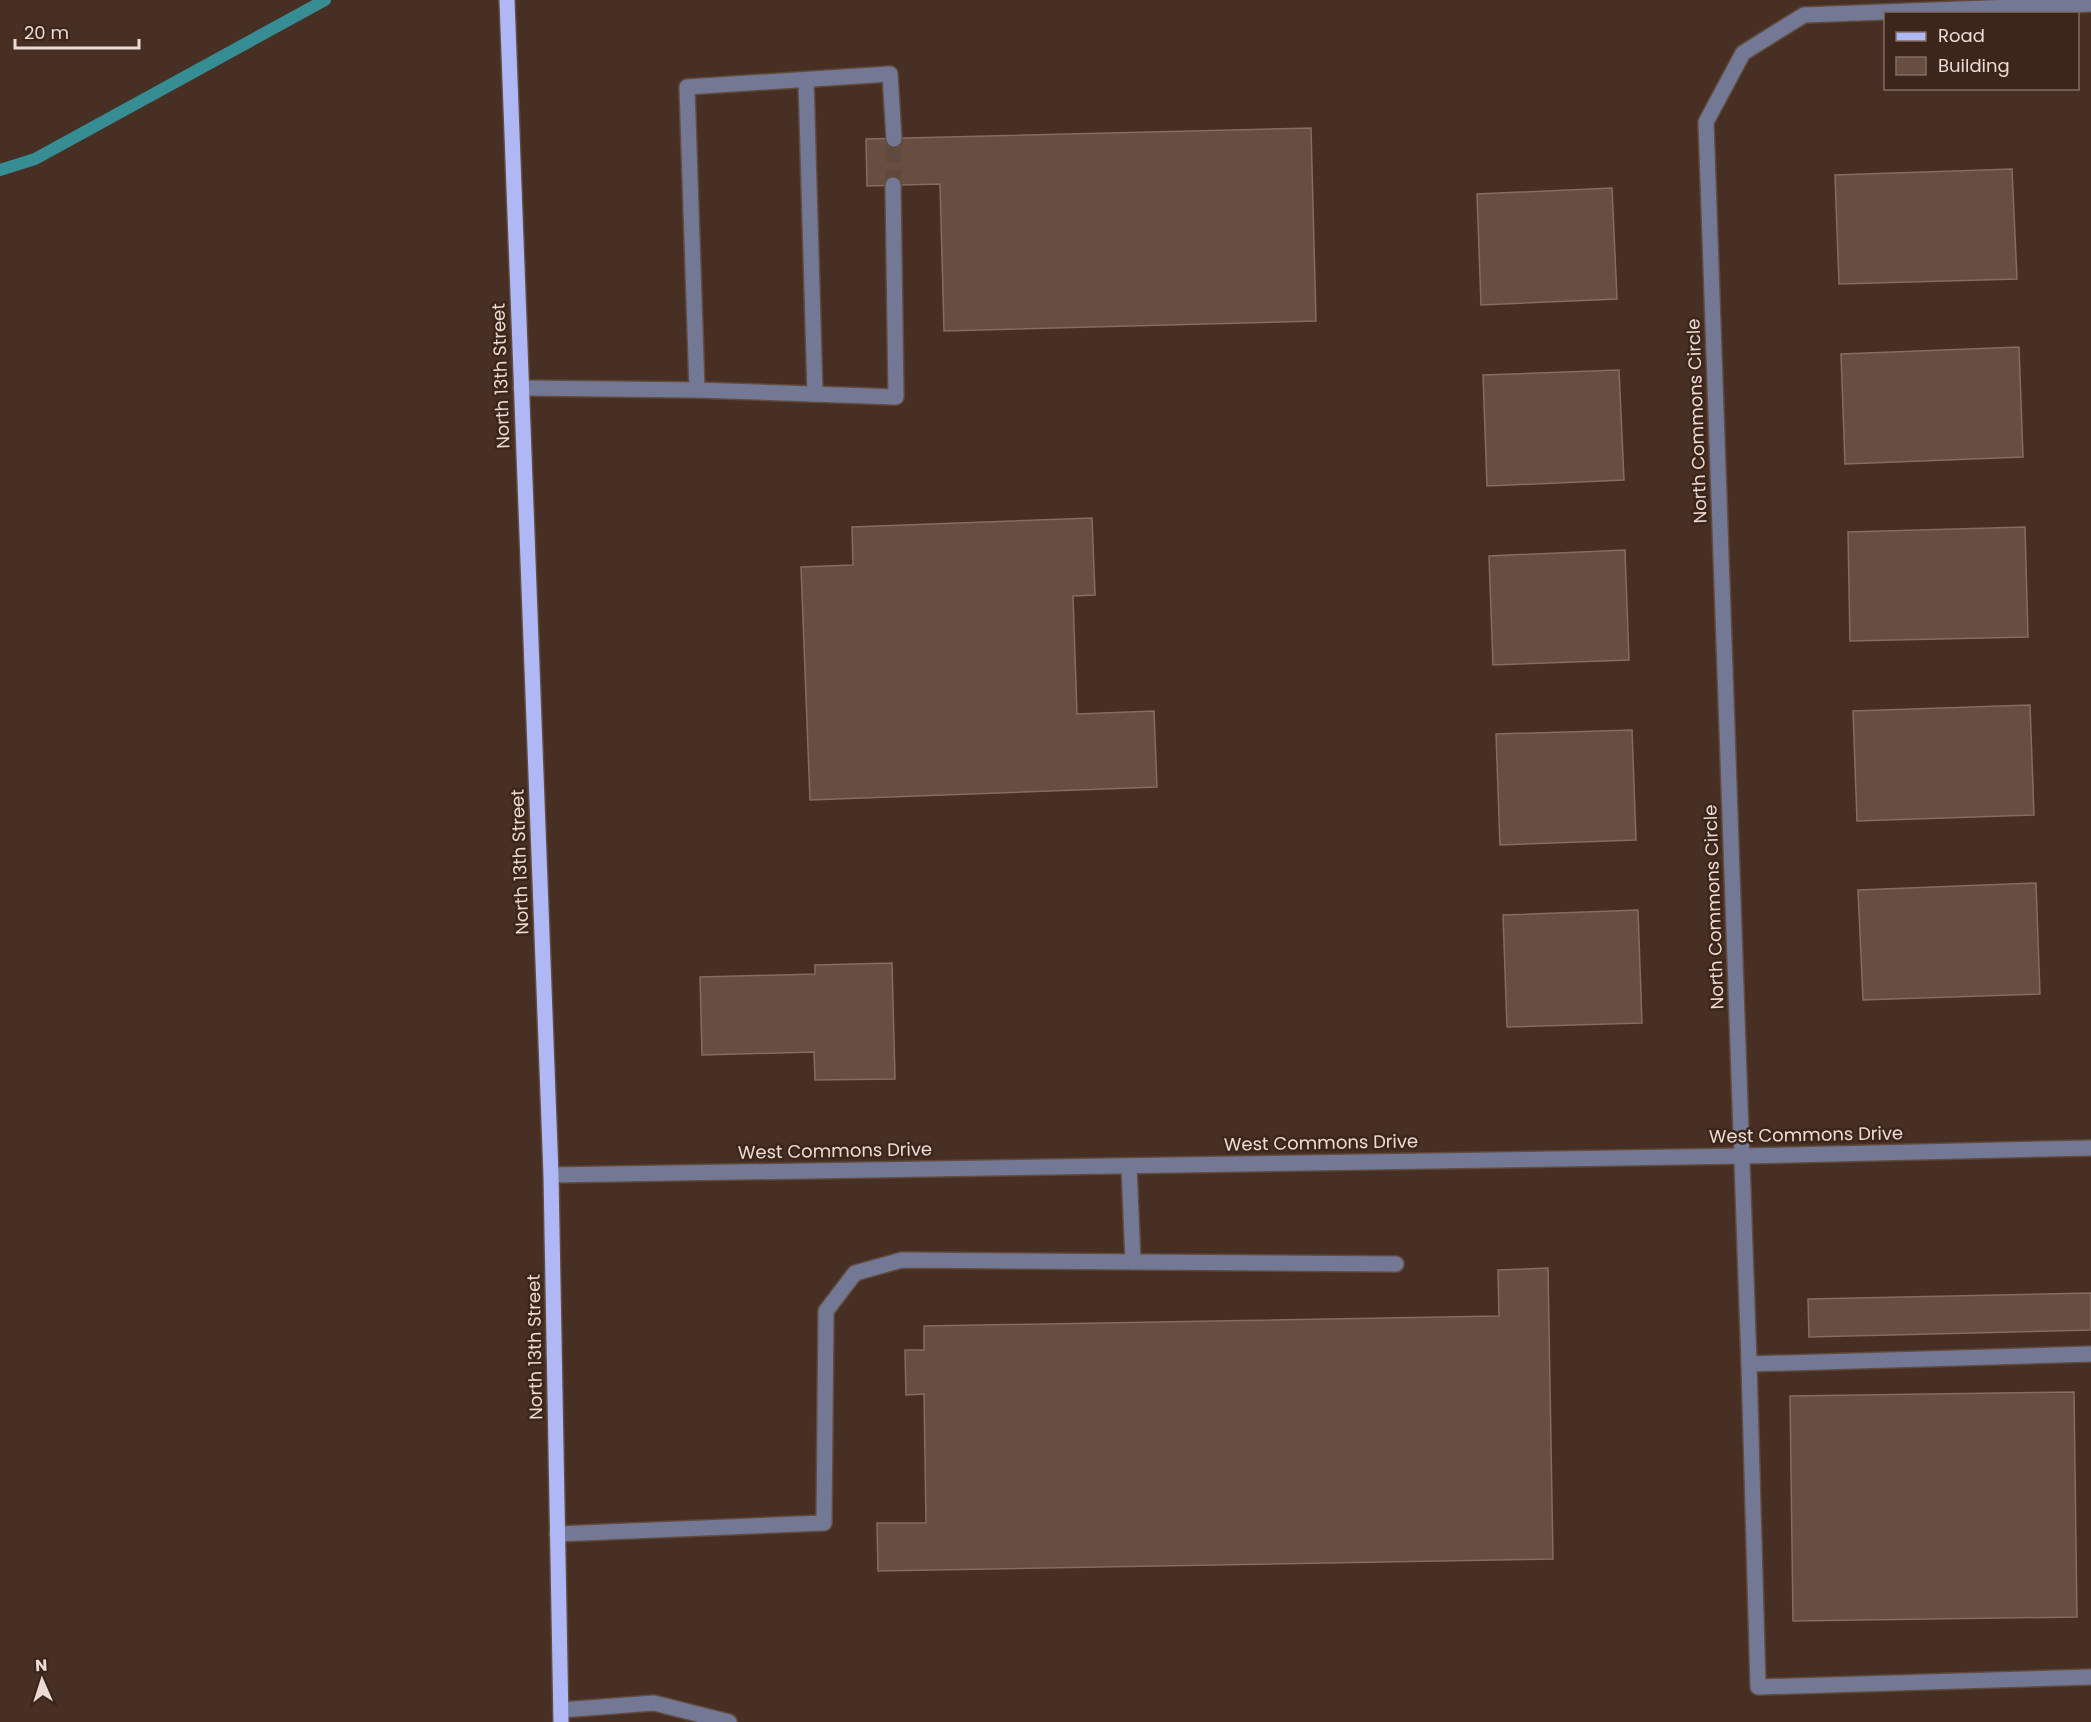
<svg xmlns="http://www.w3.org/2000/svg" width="2091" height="1722" viewBox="0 0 2091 1722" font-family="Poppins,sans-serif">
<rect width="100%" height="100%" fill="#472f23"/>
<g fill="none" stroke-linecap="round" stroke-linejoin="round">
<polyline stroke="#378d94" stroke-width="12" points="0,170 35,159 325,0"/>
</g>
<g fill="#674e41" stroke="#876c5f" stroke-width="1.5">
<polygon points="1311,128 1316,321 944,331 940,184 867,186 866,139"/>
<polygon points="2012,169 2017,279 1839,284 1835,175"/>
<polygon points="1612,188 1617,299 1481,305 1477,194"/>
<polygon points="2019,347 2023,457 1845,464 1841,354"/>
<polygon points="1619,370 1624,480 1487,486 1483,375"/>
<polygon points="1092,518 1095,595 1073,596 1077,714 1154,711 1157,787 810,800 801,567 853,565 852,527"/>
<polygon points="2025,527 2028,637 1850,641 1848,532"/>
<polygon points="1625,550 1629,660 1493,665 1489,556"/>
<polygon points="2030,705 2034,815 1857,821 1853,711"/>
<polygon points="1632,730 1636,840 1500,845 1496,734"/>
<polygon points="2036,883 2040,994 1863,1000 1858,890"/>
<polygon points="1638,910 1642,1023 1507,1027 1503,915"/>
<polygon points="892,963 895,1079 815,1080 814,1052 702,1055 700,977 815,974 815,965"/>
<polygon points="1548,1268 1553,1559 878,1571 877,1523 926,1523 924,1394 906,1395 905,1350 924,1350 924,1326 1499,1316 1498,1270"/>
<polygon points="2091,1293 2091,1330 1809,1337 1808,1299"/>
<polygon points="2074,1392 2077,1617 1793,1621 1790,1396"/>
</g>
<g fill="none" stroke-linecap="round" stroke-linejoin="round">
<polyline stroke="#60493e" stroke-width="15" stroke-dasharray="15 8" stroke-linecap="butt" points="893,185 894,139"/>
<defs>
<g id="minor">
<polyline points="2091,4 1804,15 1743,53 1706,122 1749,1364 1758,1687 2091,1677"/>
<polyline points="806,80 815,394"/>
<polyline points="521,388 697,390 896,397 893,185"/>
<polyline points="697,390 687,87 890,74 894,139"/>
<polyline points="1129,1166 1133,1262"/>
<polyline points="551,1175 1742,1156 2091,1148"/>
<polyline points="1749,1364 2091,1354"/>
<polyline points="557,1534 824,1523 826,1311 855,1273 902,1260 1396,1264"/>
<polyline points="561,1710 654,1703 729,1722"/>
</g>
<polyline id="major" points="507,0 551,1175 561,1722"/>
</defs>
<use href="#minor" stroke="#614b3f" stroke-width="18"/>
<use href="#major" stroke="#614b3f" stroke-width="18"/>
<use href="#minor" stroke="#737895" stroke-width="15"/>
<use href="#major" stroke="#afb8f5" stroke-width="15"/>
</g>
<g text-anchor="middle" stroke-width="5" stroke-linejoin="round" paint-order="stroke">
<g font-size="18" fill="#ebdbd4" stroke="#3c251a">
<text transform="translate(501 376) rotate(-92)" y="6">North 13th Street</text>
<text transform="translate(1697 421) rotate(-92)" y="6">North Commons Circle</text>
<text transform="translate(520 862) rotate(-92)" y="6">North 13th Street</text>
<text transform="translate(1714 907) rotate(-92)" y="6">North Commons Circle</text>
<text transform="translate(1806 1135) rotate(-1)" y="6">West Commons Drive</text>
<text transform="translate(1321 1143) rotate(-1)" y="6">West Commons Drive</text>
<text transform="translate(835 1151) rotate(-1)" y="6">West Commons Drive</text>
<text transform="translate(535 1347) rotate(-91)" y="6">North 13th Street</text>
</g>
</g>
<rect x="1884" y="12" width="195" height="78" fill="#3c251a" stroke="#826e64" stroke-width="1.5"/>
<rect x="1896" y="32" width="30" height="9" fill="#afb8f5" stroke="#826e64" stroke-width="1.5"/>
<text x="1938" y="42" font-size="18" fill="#ebdbd4">Road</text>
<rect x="1896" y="57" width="30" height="18" fill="#674e41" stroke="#826e64" stroke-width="1.5"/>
<text x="1938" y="72" font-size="18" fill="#ebdbd4">Building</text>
<g transform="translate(42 1680) rotate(357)" stroke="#3c251a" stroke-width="4.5" paint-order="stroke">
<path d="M0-4.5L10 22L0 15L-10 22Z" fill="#ebdbd4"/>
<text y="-9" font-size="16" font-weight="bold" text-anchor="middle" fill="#ebdbd4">N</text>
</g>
<path d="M15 39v9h124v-9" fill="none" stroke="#ebdbd4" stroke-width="3"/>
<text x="24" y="39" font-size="18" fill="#ebdbd4" stroke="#3c251a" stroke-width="4.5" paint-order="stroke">20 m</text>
</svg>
